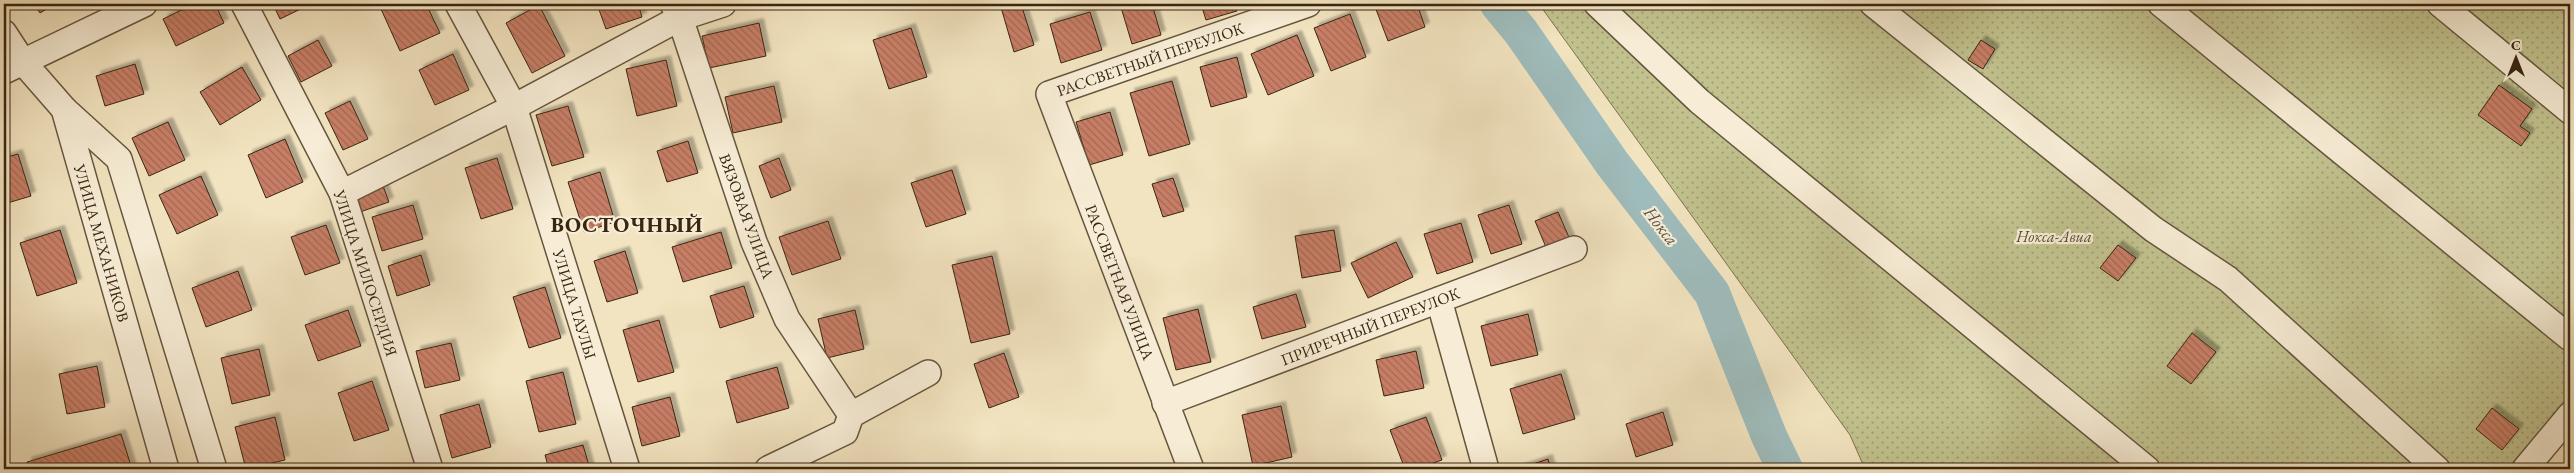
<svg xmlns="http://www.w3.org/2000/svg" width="2574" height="473" viewBox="0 0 2574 473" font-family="'EB Garamond',serif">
<defs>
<pattern id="garden-dots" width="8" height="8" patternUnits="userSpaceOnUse" patternTransform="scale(1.25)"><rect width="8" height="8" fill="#c1c28e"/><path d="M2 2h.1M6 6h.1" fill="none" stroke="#9e9d73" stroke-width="1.8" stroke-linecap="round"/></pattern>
<pattern id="building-back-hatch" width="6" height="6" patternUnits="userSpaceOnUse" patternTransform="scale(1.25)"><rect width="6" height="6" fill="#c87e66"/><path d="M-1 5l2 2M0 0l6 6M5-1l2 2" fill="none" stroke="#a36753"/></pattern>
<filter id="shadow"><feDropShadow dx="4.5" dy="-4.5" stdDeviation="1" flood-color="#0004"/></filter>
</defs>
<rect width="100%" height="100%" fill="#f2e4c0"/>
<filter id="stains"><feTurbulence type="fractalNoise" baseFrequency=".004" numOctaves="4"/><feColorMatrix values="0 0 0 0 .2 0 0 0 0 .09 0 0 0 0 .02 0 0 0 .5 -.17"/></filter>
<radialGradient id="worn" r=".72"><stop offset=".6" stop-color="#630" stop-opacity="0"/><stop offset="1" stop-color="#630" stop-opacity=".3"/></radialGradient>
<polygon fill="url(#garden-dots)" stroke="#7c7450" points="1539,4 2570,4 2570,428 2536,469 1865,469 1850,435"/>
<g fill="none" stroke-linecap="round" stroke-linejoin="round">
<polyline stroke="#9fbcbc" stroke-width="36" points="1498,4 1521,32 1612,163 1712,293 1769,436 1785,469"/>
</g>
<g fill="url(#building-back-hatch)" stroke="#382512" filter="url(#shadow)">
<polygon points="34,4 55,4 40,13"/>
<polygon points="194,4 215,4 224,23 176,46 163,19"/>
<polygon points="273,4 311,4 280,19"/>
<polygon points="392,4 426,4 440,33 400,51 381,9"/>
<polygon points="597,4 638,4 642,17 606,29"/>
<polygon points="1000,4 1021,4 1034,45 1014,52"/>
<polygon points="1120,4 1152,4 1161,35 1132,44"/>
<polygon points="1201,4 1235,4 1237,11 1206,20"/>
<polygon points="1374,4 1417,4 1425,27 1388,41"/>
<polygon points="539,5 565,56 532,73 506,23"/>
<polygon points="1090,12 1102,50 1061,63 1050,24"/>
<polygon points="1350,14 1366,57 1331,71 1314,28"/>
<polygon points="759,23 766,56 709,68 702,36"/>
<polygon points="911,28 927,77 889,89 873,40"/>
<polygon points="1297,35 1314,76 1268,95 1251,54"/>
<polygon points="318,40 332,66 301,82 288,56"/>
<polygon points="1981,40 1995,49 1983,69 1968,60"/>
<polygon points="453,54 469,90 435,105 419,70"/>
<polygon points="1237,57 1247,97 1211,107 1200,67"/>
<polygon points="666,60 677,106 637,116 626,69"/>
<polygon points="135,64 144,94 105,106 96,76"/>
<polygon points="242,67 261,100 220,125 200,92"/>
<polygon points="1172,81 1190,144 1149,156 1130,93"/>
<polygon points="2499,85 2532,109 2520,126 2530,133 2521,146 2478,115"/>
<polygon points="774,86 782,122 733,133 725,97"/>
<polygon points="350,101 368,139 343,150 325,113"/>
<polygon points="568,106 584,157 552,166 536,115"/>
<polygon points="1110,112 1123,155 1089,165 1076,122"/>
<polygon points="168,122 185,160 149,176 132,138"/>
<polygon points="285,139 303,182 266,198 248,155"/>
<polygon points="688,141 698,173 667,182 657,151"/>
<polygon points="18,154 31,196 4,204 4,158"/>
<polygon points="497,158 513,209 481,219 465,168"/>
<polygon points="779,158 791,190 771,198 759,166"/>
<polygon points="952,170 966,214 926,227 911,183"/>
<polygon points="600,172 615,222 584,232 568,182"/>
<polygon points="201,176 218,215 177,234 159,195"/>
<polygon points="1173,178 1184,211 1163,217 1152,184"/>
<polygon points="383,186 389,202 360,212 354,196"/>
<polygon points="413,205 423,239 382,251 372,217"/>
<polygon points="1509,205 1522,244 1491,254 1478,215"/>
<polygon points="1558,212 1571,242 1548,252 1535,221"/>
<polygon points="828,221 841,259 792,275 779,237"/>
<polygon points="1461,223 1473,262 1437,274 1424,234"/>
<polygon points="326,225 340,263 305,275 291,237"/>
<polygon points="60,230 77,283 37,296 20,243"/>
<polygon points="1334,230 1341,271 1302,278 1295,236"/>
<polygon points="721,232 732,268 683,282 672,247"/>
<polygon points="1396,242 1413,277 1368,298 1351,263"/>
<polygon points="2118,245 2136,258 2118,281 2100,268"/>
<polygon points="625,251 638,293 607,302 594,261"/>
<polygon points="421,255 430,285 397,296 388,266"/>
<polygon points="992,256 1010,334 971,343 952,265"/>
<polygon points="238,271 252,310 206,327 192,288"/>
<polygon points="744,286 754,317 720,328 710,296"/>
<polygon points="545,287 561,338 529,348 513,297"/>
<polygon points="1296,294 1306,327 1262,339 1253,307"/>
<polygon points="1198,309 1211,362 1176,370 1163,318"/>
<polygon points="348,310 361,346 318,361 305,325"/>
<polygon points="855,310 864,349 827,358 818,319"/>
<polygon points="1528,314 1538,355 1491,366 1481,326"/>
<polygon points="659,320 674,372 638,382 623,330"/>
<polygon points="2192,333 2216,352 2191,384 2167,366"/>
<polygon points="451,343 460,380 425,388 416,351"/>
<polygon points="259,349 270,395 232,404 221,358"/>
<polygon points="1416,351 1424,388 1384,396 1376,360"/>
<polygon points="1004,353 1019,397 989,408 974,364"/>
<polygon points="97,366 105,407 67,414 59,374"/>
<polygon points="777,367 789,408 737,423 726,381"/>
<polygon points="563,372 576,424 539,432 526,381"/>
<polygon points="1561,374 1575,419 1523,434 1510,389"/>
<polygon points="372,381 389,430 354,441 338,393"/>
<polygon points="670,397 680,436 642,446 632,407"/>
<polygon points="479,404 491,447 452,458 440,415"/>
<polygon points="1281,406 1292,457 1253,466 1242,415"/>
<polygon points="2492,408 2519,429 2502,450 2476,429"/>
<polygon points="1663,412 1673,445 1636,457 1626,424"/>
<polygon points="275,417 285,460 246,469 235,427"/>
<polygon points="1426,417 1442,460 1416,469 1405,469 1390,430"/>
<polygon points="121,434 132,469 29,469 27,462"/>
<polygon points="583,445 590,469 549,469 545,455"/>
<polygon points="1548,459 1551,469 1518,469"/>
</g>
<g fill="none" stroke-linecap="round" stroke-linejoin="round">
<defs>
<g id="minor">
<polyline points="244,4 342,193 430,469"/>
<polyline points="458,4 514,107 627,469"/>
<polyline points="673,4 680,18 754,242 787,319 851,415"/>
<polyline points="1597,4 1699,101 2147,469"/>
<polyline points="1873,4 2153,229 2228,279 2437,469"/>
<polyline points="2161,4 2570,338"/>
<polyline points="2440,4 2570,111"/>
<polyline points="4,33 23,62 64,109 166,469"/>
<polyline points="4,71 144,4"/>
<polyline points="64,109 119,159 214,469"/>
<polyline points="342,193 514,107 680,18 723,4"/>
<polyline points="1439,300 1486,469"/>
<polyline points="1165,403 1574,249"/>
<polyline points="768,469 845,432 851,415 928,373"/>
<polyline points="1191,469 1049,94 1308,4"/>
<polyline points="2525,469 2570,415"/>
</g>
</defs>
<use href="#minor" stroke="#66553e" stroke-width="28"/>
<use href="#minor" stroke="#f7edd6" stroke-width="25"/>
</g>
<g text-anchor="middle" stroke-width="4.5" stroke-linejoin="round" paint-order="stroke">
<g font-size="16" fill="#382512" stroke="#f7edd6">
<text transform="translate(1150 59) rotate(-19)" y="6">РАССВЕТНЫЙ ПЕРЕУЛОК</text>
<text transform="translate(747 216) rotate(70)" y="6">ВЯЗОВАЯ УЛИЦА</text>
<text transform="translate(102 243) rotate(74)" y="6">УЛИЦА МЕХАНИКОВ</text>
<text transform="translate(366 273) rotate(72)" y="6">УЛИЦА МИЛОСЕРДИЯ</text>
<text transform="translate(1120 282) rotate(69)" y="6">РАССВЕТНАЯ УЛИЦА</text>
<text transform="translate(575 304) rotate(73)" y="6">УЛИЦА ТАУЛЫ</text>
<text transform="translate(1370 326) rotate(-21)" y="6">ПРИРЕЧНЫЙ ПЕРЕУЛОК</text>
</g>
<g font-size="16" font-style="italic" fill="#5a4c31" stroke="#f7edd6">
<text x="2054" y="242">Нокса-Авиа</text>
</g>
<g font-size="18" font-style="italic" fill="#575245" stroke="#f7edd6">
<text transform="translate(1661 226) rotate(52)" y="6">Нокса</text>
</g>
<g font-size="21" font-weight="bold" letter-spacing="1" fill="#382512" stroke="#f7edd6">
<text x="627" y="232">ВОСТОЧНЫЙ</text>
</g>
</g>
<rect width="2574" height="473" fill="none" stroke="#f2e4c0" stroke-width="20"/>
<rect x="5" y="5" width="2564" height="463" fill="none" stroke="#382512" stroke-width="2.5"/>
<rect x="10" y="10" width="2554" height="453" fill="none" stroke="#382512"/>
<g transform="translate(2516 58)" stroke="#f7edd6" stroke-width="4" paint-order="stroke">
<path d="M0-4L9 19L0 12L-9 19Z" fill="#382512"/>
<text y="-8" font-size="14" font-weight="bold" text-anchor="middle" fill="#382512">С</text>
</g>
<rect width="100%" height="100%" filter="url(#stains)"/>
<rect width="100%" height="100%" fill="url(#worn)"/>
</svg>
